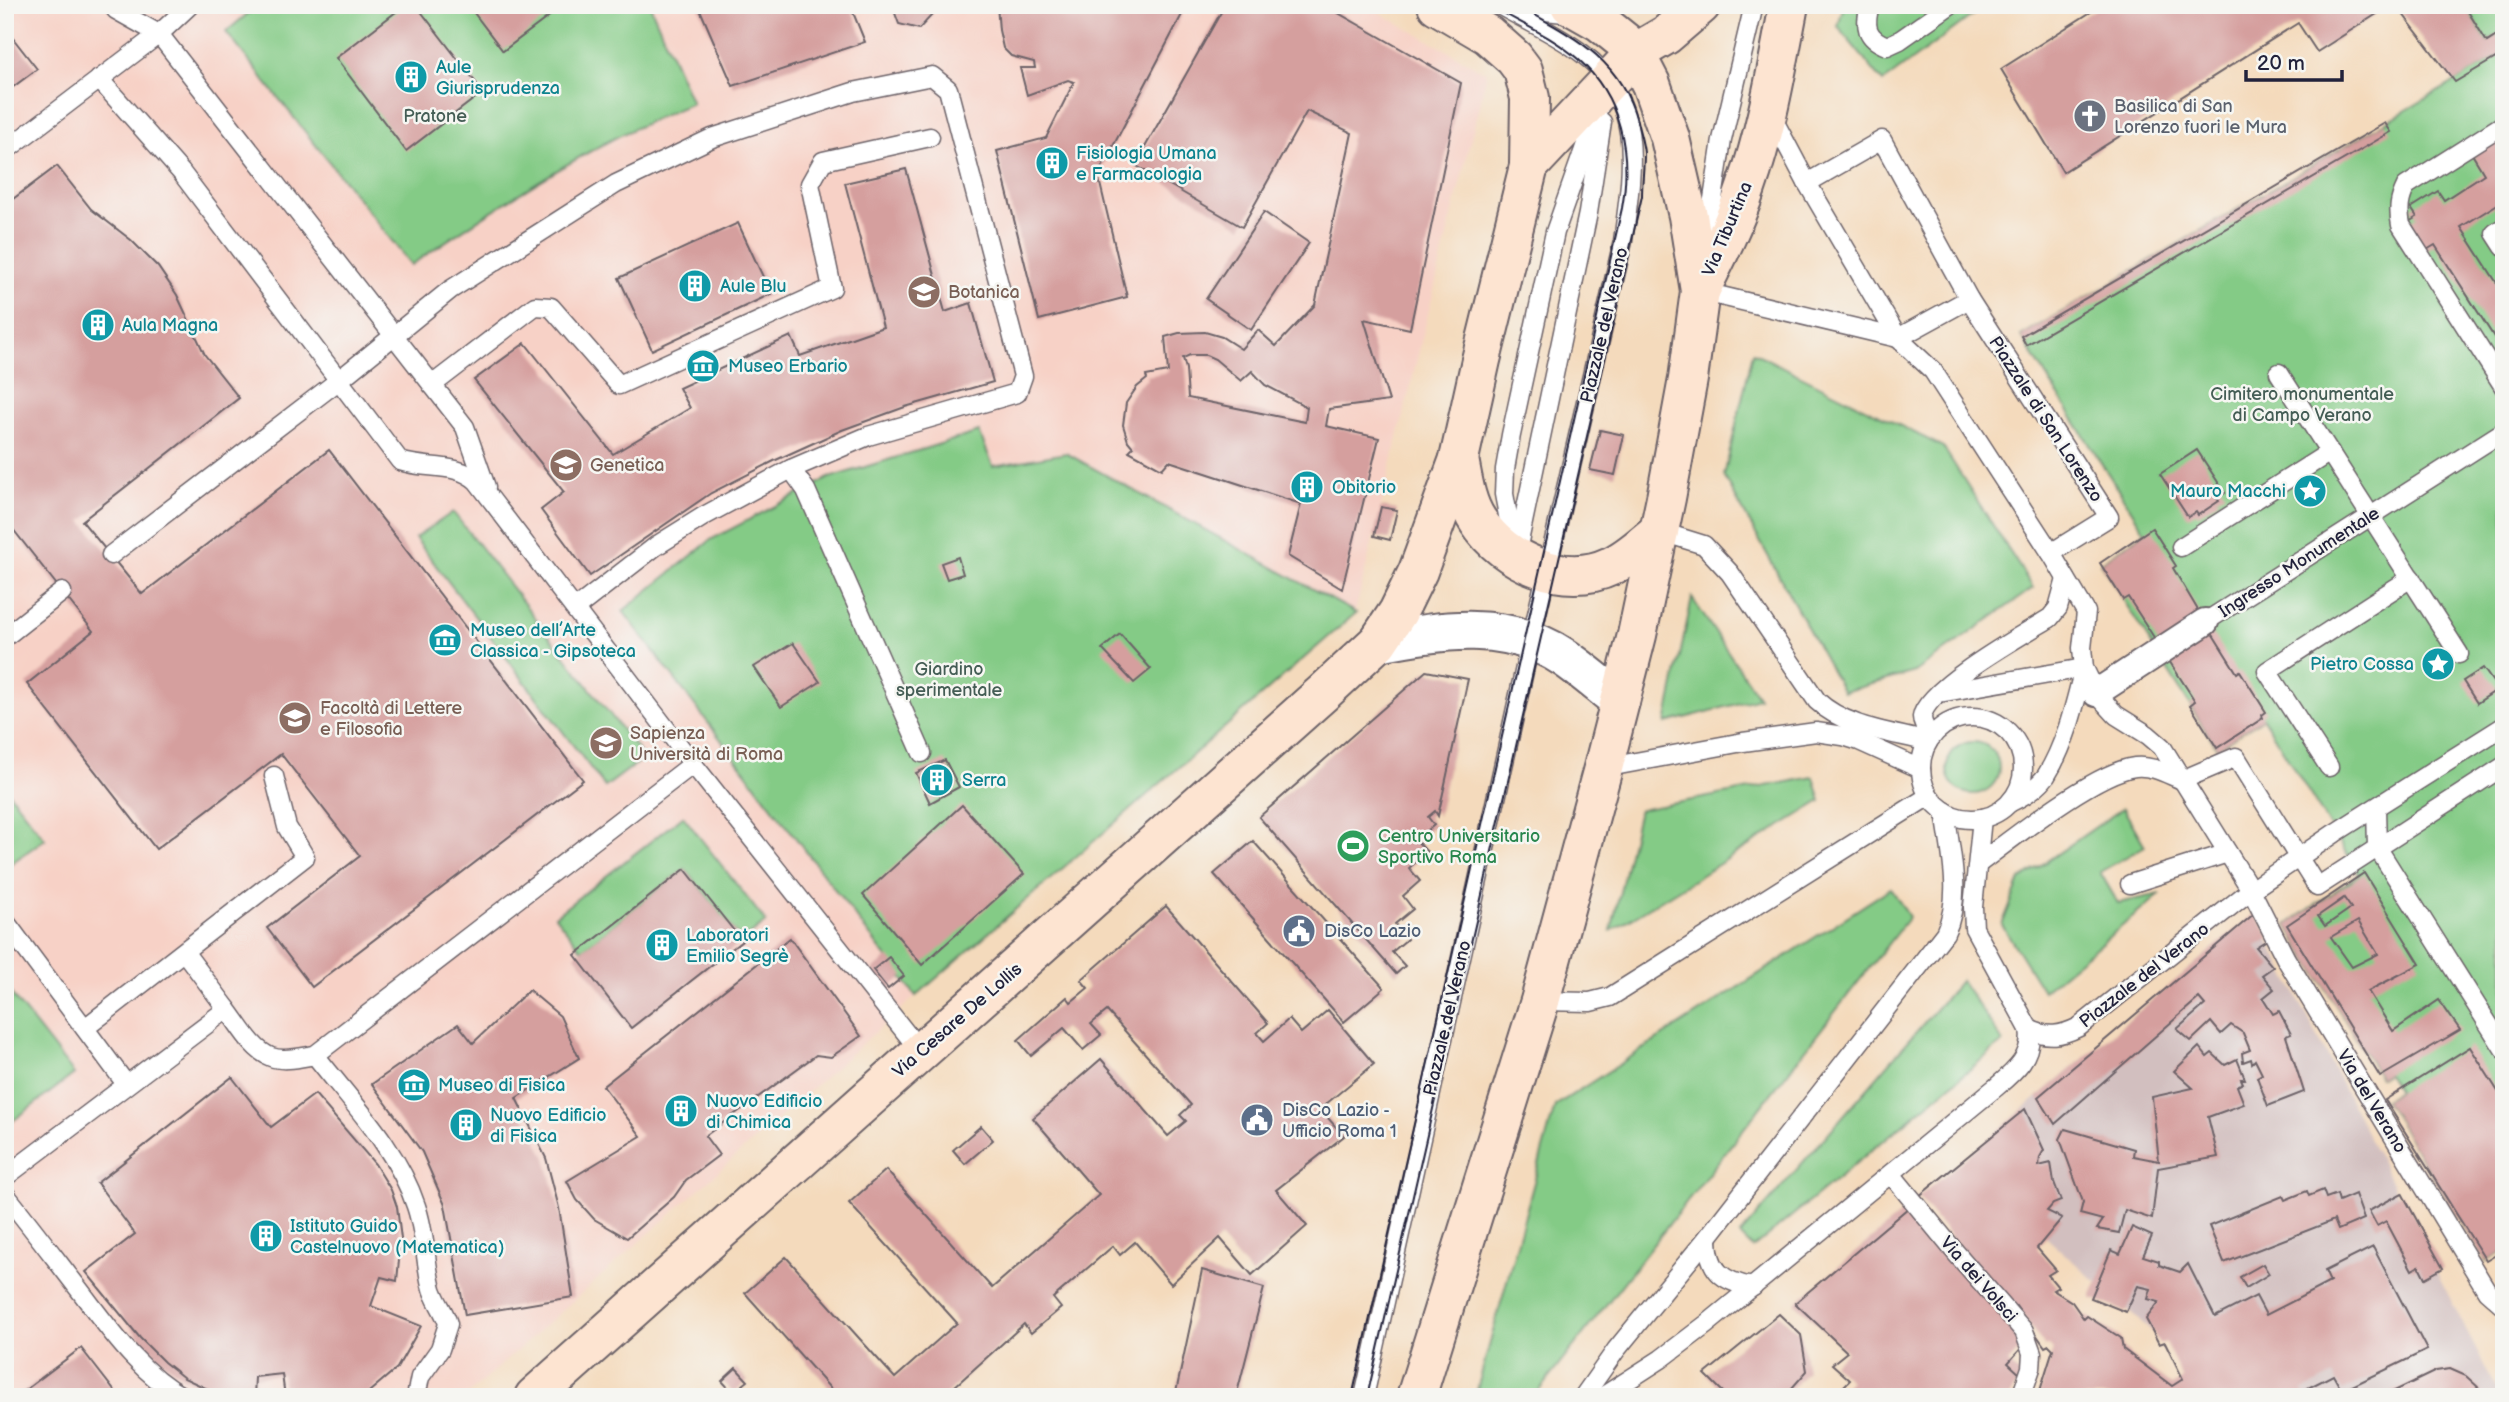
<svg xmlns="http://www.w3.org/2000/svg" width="2509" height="1402" viewBox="0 0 2509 1402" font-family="'Balsamiq Sans',sans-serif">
<rect width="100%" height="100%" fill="#f6f6f2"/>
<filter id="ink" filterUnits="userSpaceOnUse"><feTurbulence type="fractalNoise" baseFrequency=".0143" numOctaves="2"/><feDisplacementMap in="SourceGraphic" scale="14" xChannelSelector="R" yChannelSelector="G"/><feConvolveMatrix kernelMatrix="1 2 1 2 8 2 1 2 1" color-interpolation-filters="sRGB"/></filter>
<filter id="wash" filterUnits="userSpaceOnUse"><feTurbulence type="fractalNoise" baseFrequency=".00686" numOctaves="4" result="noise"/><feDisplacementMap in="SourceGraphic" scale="28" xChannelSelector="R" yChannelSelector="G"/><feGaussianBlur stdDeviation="1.57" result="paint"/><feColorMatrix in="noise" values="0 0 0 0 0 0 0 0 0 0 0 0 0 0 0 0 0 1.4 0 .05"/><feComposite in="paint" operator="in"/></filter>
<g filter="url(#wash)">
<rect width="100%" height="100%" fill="#f4dabc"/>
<polygon fill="#f7d1c6" points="5,5 1366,5 1487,73 1355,613 916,996 465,1397 5,1397"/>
<polygon fill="#d2bfbf" points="2255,913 2500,1397 2226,1397 1961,1162"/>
<g fill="#84cb86" stroke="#537660" stroke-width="2">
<path d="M258 5H650L692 103C665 115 635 127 609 141 540 178 475 221 411 265L226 32Z"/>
<polygon points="1844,5 1986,5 1883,82 1838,27"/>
<polygon points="2464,5 2504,5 2504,31 2487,42"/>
<polygon points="2504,53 2504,1250 2486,1261 2385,1100 2398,1091 2387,1074 2380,1077 2287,925 2359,874 2263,718 2217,748 2100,563 2145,532 2021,336"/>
<polygon points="1753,352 1943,447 2033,588 1915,672 1843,692 1724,476"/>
<polygon points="979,432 993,466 1066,453 1356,613 916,996 623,611 712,539 829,478"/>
<polygon points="453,512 644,758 605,787 415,538"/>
<polygon points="1692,598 1759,698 1666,723"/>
<circle cx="1973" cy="768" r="26"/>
<polygon points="1814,777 1821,801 1611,931 1639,810"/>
<polygon points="5,788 45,839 6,867 5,866"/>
<polygon points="2123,808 2145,846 2100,872 2118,903 2161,894 2043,991 2002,925 2020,880"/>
<polygon points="683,816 766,922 742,941 685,869 582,950 555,916"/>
<polygon points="1891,888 1909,917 1534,1397 1475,1397 1555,1106"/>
<polygon points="1961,980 2003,1042 1753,1248 1740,1235"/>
<polygon points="5,986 74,1074 5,1127"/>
</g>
<g id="blocks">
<g fill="#d59f9e" fill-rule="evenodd">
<polygon points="405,5 416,5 483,92 406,151 336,58"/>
<polygon points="468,5 564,5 503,51"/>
<polygon points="698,5 850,5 865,42 733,86"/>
<polygon points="892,5 931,5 932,15 919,29 899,24"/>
<polygon points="997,5 1187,5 1098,175 1127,297 1039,320 997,151 1046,138 1074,82 1068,80 1027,95 1020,68 1035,68 1034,62 1011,56 1003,48 999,30"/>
<path d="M1225 5H1324L1461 83 1410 329 1364 319 1389 401 1329 409 1326 426 1379 438 1342 589 1288 556 1301 504 1169 461 1162 469 1129 451 1133 447 1128 441 1123 425 1126 403 1137 387 1147 379 1146 376 1168 372 1165 337 1179 333 1205 332 1222 337 1241 349 1258 330 1276 346 1315 305 1352 133 1307 111 1242 227 1135 165ZM1190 355H1206L1215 359 1241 381 1252 371 1265 385 1307 407 1305 422 1188 398 1186 369 1183 358Z"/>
<polygon points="2102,5 2391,5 2317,52 2298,23 2063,172 2001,69"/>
<polygon points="2396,5 2464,5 2487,42 2504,31 2504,53 2455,82"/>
<polygon points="5,28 37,69 5,93"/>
<polygon points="2385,123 2391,132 2026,345 2021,336"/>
<polygon points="2504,132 2504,200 2461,227 2504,294 2504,372 2492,353 2501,348 2435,245 2425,251 2407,223 2417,217 2411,208 2438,191 2444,200 2484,174 2472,154"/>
<polygon points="57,166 91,209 131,240 158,267 177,295 205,355 239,398 82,521 142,594 329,450 583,780 312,987 267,928 360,856 281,754 156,849 27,684 93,631 5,519 5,205"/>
<polygon points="906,169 945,312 971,303 993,382 905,407 842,430 776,460 711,493 590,576 541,510 564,492 474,380 525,343 613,454 690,408 679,388 791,336 800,356 883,327 845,183"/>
<polygon points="1264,212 1309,243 1251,330 1206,299"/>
<polygon points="738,223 771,294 652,350 619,278"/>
<polygon points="1600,430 1624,435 1615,475 1590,470"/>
<polygon points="2197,450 2225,493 2217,498 2219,501 2198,515 2196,512 2188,517 2160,474"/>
<polygon points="1381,507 1397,510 1390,540 1374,536"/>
<polygon points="2152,528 2176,566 2173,568 2205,622 2237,673 2240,671 2266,712 2262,715 2263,718 2217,748 2190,705 2195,701 2128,597 2123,600 2100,563"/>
<polygon points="958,557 963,574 947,579 941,563"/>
<polygon points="1120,634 1151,669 1134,683 1102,649"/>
<polygon points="793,643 820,682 781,707 754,667"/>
<polygon points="2483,668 2498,689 2477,703 2463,681"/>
<polygon points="1426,671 1468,679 1438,816 1435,811 1428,817 1434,825 1416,840 1427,852 1409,868 1420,881 1403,896 1413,909 1395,924 1407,939 1392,952 1405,966 1396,974 1259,817"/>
<polygon points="945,760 959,787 930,803 916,773"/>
<polygon points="962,805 1024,874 922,965 863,895"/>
<polygon points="1253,841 1384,988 1344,1022 1214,874"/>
<polygon points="685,869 742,941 631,1028 575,955"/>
<path d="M2364 873 2420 964 2368 991 2393 1031 2439 1000 2460 1030 2380 1077 2287 925ZM2344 898 2351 908 2325 926 2318 916ZM2358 921 2378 954 2352 967 2331 937Z"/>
<polygon points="1166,906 1268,1023 1257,1033 1264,1041 1289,1019 1301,1033 1328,1010 1374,1064 1320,1109 1344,1136 1276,1190 1307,1226 1252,1275 1220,1238 1171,1284 1135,1242 1120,1255 1113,1246 1053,1298 1061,1308 1031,1333 1024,1324 943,1397 838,1397 745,1293 786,1257 895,1378 957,1323 849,1203 886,1170 992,1288 1099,1195 1033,1118 1101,1059 1168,1136 1186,1121 1180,1115 1191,1105 1107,1011 1091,1024 1101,1035 1083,1050 1064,1028 1031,1056 1018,1040 1067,997 1071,1002 1088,988 1081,980"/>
<polygon points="2255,913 2270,938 2256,947 2273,967 2262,975 2274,989 2263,998 2273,1014 2279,1011 2291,1034 2286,1036 2304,1092 2268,1106 2257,1077 2262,1074 2255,1060 2252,1063 2251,1059 2243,1062 2242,1053 2250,1050 2243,1033 2231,1025 2221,1034 2211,1022 2191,1041 2177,1029 2205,1005 2199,998 2055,1124 2038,1097"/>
<polygon points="790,938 861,1036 831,1057 816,1055 705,1136 719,1155 686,1180 674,1197 627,1238 594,1219 577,1200 567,1181 641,1136 603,1086"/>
<polygon points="889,957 904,976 888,989 873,970"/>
<polygon points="529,990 560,1016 579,1058 516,1098 546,1158 559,1208 573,1297 465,1315 445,1205 422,1152 372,1084 458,1024 473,1043"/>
<polygon points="2199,1047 2207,1057 2212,1053 2225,1065 2237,1059 2245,1079 2241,1079 2243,1083 2237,1086 2244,1104 2208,1117 2218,1157 2158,1168 2152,1219 2125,1210 2119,1233 2097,1229 2103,1220 2080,1214 2083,1202 2060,1139 2065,1129 2134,1149 2133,1156 2159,1161 2152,1097 2193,1088 2174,1071"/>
<polygon points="2470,1047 2504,1101 2504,1250 2486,1261 2385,1100"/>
<polygon points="232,1077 271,1127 315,1094 375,1164 391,1190 397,1207 401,1239 397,1281 381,1277 371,1306 421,1326 397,1368 363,1397 285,1397 282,1374 255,1377 254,1397 214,1392 184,1378 164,1362 140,1338 86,1272 135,1234 97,1183"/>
<polygon points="2025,1109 2044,1150 2040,1157 2039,1166 2051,1163 2054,1182 2061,1201 2053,1204 2047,1211 2062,1218 2037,1248 2056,1270 2048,1275 2058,1287 2053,1290 2072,1302 2084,1319 2087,1316 2121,1338 2123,1349 2172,1386 2183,1379 2165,1342 2159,1344 2146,1319 2159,1302 2148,1299 2151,1289 2138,1286 2126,1312 2091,1298 2111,1250 2120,1254 2132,1227 2152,1236 2143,1256 2159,1261 2159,1265 2180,1272 2188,1264 2215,1317 2256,1296 2266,1315 2330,1282 2325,1271 2373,1247 2427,1350 2342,1391 2333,1375 2302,1391 2305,1397 2038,1397 2053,1349 2049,1345 2045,1347 2016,1306 2011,1309 1918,1197"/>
<polygon points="981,1126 993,1140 965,1164 953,1150"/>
<polygon points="2323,1190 2326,1198 2337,1194 2339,1201 2355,1194 2364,1219 2338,1230 2334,1220 2224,1263 2209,1226 2283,1196 2285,1200 2307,1191 2309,1196"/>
<polygon points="2402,1193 2443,1268 2425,1278 2419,1266 2412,1270 2386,1221 2377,1226 2369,1211"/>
<polygon points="1908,1208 2025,1344 2008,1363 2022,1376 2009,1397 1833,1397 1850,1380 1832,1364 1847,1352 1795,1303"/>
<polygon points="2263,1264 2269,1274 2246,1288 2240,1277"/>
<polygon points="1202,1270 1264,1288 1236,1397 1175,1397"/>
<polygon points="1779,1314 1801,1335 1807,1371 1784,1397 1780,1395 1778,1397 1728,1397 1705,1374"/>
<polygon points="81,1348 119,1397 16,1397"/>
<polygon points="736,1368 748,1381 733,1393 722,1381"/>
<polygon points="2450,1369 2466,1376 2478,1387 2482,1397 2382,1397 2436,1371"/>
</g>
</g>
</g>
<g filter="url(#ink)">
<use href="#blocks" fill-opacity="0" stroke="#6c6268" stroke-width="2"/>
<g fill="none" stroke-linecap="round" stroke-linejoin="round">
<defs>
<g id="service">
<polyline points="112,5 116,10 159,34 465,427 486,487"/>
<path d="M1870 5C1864 26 1866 38 1887 46L1900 40 1950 5"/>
<polyline points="1508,7 1574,14"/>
<path d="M99 79 181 172 400 461C426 470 456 462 477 481L693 764"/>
<polyline points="1771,115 1807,183 1898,338 1933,371 2051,553 2086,612 2082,648 2084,668 2096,693 2116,715 2148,735 2162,747 2251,890 2286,959 2487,1291 2504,1306"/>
<path d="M2504 124 2406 186C2399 200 2398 210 2401 225L2504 387"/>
<polyline points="5,151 159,34 190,5"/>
<polyline points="1807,183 1882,140 1969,299 2109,517 2051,553"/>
<polyline points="2504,227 2495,233 2504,247"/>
<polyline points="1706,245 1722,140 1754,5"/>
<polyline points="1701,287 1700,291 1898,338 1969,299"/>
<polyline points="2279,373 2459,654"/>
<polyline points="432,385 535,306 551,307 619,385 832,288 810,184 823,161 930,137"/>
<polyline points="791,469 806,490 922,753"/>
<path d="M1659 531 1704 545 1730 573 1817 701C1846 728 1891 732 1928 742"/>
<polyline points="2181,547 2330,452"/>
<polyline points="1514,548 1504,494 1505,469 1511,435 1555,232 1599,107"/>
<polyline points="1517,551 1588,213 1602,122"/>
<polyline points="111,555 338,381 450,290 616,184 712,138 853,92 932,76 948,89 1023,376 1017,393 868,436 791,469 704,516 656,546 576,608"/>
<polyline points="2205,622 2504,431"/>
<polyline points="5,637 62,592"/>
<path d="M1939 693 2084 668C2075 704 2066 744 2046 776 2037 788 2024 796 2011 802"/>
<circle cx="1972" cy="768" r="51"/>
<path d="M1932 736C1927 731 1922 725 1922 717 1925 689 2025 633 2050 618L2058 608 2066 579"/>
<polyline points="2329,767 2267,671 2411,578"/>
<polyline points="1603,768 1743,742 1816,732 1843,736 1859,741 1921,769"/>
<polyline points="2376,808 2377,847 2504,1049"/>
<path d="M1978 864C2013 838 2095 772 2135 767 2152 765 2167 774 2182 780L2236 757 2317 887 2504 766"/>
<polyline points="2130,884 2228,853"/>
<polyline points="5,921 126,1084"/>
<polyline points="185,953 227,1009"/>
<polyline points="1540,1001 1590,1002 1610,997 1929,796"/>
<polyline points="85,1028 305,857 287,827 274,776"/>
<path d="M2029 1029C2047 1038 2061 1036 2079 1027L2251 890 2335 833 2504 726"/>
<path d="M315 1055C352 1103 397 1148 416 1206 425 1232 425 1259 431 1285 434 1300 445 1311 448 1324L440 1349 420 1377 416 1397"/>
<polyline points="1891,1174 1956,1253 2024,1331 2032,1353 2031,1368 2021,1397"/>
<path d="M5 1177 227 1009C239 1024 252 1050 271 1057 284 1062 302 1057 315 1055L693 764 921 1052"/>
<path d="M5 1194C30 1225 54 1257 78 1288 108 1327 139 1373 183 1397"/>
<path d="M1708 1237C1708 1270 1722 1282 1753 1287"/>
<path d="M1364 1397 1531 640 1623 241C1632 173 1646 101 1583 54 1557 34 1527 21 1499 5"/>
<path d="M1583 1397 1616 1350 1708 1237 1945 933C1963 896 1950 851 1945 811"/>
<path d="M1602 1397 1661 1359 1707 1324 1995 1088C2014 1072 2034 1056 2029 1029L1974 928 1973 907 1982 818"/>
</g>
<polyline id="pedestrian" points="2096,693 2205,622"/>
<path id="tertiary" d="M1378 642C1442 630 1507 619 1565 658 1584 671 1602 687 1620 701"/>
<g id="secondary">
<polyline points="1529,166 1635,53 1666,35 1701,5"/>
<path d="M1700 291C1717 257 1734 224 1746 188 1767 129 1777 67 1789 5"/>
<path d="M1459 459C1463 480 1466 503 1478 521 1504 562 1565 588 1611 566 1629 558 1644 543 1659 531"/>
<polyline points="534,1397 1323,693 1378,642 1398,612 1418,571 1459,459 1481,360 1529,166 1530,98 1523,70 1514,58 1488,35 1437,5"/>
<polyline points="1416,1397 1540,1001 1603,768 1637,635 1666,498 1688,379 1700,291 1688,216 1670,138 1651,84 1635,53 1625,42 1600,22 1570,5"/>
</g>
</defs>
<use href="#service" stroke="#6c6268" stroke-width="21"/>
<use href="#pedestrian" stroke="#6c6268" stroke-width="30"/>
<use href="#tertiary" stroke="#6c6268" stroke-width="42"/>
<use href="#secondary" stroke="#6c6268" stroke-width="42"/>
<use href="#service" stroke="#fff" stroke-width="18"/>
<use href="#pedestrian" stroke="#fff" stroke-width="26"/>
<use href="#tertiary" stroke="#fff" stroke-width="38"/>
<use href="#secondary" stroke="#fde4d1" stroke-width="38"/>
<g stroke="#22223b" stroke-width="2">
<path d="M1352 1397 1622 208C1632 153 1621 97 1578 59 1552 36 1518 22 1489 5"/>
<path d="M1367 1397 1642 196C1642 182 1644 167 1644 153 1643 142 1639 131 1637 121 1620 57 1570 35 1517 5"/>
</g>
</g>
</g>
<defs>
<symbol id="building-disc" viewBox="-11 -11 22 22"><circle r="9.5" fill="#0f9aa8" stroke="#f6f6f2"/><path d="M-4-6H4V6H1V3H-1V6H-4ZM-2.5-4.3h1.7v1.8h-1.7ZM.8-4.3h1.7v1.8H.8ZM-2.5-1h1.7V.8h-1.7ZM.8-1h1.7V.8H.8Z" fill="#fff"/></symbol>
<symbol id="church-disc" viewBox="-11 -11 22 22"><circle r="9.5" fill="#6b7280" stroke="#f6f6f2"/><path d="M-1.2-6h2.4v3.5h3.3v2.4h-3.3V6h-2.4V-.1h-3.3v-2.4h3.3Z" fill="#fff"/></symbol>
<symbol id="university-disc" viewBox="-11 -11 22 22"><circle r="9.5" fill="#8d6e63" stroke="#f6f6f2"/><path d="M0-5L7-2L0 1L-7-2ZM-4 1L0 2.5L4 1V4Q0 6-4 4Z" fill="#fff"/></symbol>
<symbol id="museum-disc" viewBox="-11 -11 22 22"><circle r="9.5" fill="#0f9aa8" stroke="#f6f6f2"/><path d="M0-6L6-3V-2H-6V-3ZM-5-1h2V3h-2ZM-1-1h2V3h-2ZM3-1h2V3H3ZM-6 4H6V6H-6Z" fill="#fff"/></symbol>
<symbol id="sight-disc" viewBox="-11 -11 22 22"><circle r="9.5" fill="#0f9aa8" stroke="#f6f6f2"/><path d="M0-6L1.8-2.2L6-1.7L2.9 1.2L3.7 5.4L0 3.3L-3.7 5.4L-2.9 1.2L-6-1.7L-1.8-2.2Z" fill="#fff"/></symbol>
<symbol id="stadium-disc" viewBox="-11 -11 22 22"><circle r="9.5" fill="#2e9e5b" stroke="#f6f6f2"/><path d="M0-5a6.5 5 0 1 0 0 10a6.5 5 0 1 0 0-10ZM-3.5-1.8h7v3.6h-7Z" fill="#fff"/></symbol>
<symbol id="civic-disc" viewBox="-11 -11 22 22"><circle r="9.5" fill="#5c6f8a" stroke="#f6f6f2"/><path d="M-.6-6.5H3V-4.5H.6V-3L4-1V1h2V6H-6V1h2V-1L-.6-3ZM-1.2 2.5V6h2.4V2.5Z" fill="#fff"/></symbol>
</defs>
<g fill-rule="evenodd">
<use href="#building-disc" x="392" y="58" width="38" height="38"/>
<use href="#church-disc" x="2071" y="97" width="38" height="38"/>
<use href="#building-disc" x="1033" y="144" width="38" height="38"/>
<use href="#building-disc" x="676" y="267" width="38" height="38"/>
<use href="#university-disc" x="905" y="273" width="38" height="38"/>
<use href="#building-disc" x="79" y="306" width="38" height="38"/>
<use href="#museum-disc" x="684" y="347" width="38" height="38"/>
<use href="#university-disc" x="547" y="446" width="38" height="38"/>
<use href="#building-disc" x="1288" y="468" width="38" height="38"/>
<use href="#sight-disc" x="2291" y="472" width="38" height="38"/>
<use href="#museum-disc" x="426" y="621" width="38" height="38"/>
<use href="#sight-disc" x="2419" y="645" width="38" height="38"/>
<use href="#university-disc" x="276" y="699" width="38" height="38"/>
<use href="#university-disc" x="587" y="724" width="38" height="38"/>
<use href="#building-disc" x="918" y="761" width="38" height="38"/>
<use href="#stadium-disc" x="1334" y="827" width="38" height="38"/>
<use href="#civic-disc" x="1280" y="912" width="38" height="38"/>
<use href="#building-disc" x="643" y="926" width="38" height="38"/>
<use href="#museum-disc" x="395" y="1066" width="38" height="38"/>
<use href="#building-disc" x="662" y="1092" width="38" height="38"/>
<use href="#civic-disc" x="1238" y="1101" width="38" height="38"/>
<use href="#building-disc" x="447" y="1106" width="38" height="38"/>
<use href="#building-disc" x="247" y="1217" width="38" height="38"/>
</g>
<g text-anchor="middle" stroke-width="5" stroke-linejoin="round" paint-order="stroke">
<g font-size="18" fill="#0d838f" stroke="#f6f6f2" text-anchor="start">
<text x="436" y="73">Aule<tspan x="436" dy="21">Giurisprudenza</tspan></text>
<text x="1076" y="159">Fisiologia Umana<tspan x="1076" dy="21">e Farmacologia</tspan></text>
<text x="720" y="292">Aule Blu</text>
<text x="122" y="331">Aula Magna</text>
<text x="728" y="372">Museo Erbario</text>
<text x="1332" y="493">Obitorio</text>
<text x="2286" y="497" text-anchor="end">Mauro Macchi</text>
<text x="470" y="636">Museo dell’Arte<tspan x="470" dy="21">Classica - Gipsoteca</tspan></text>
<text x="2414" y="670" text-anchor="end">Pietro Cossa</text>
<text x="962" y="786">Serra</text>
<text x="686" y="941">Laboratori<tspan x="686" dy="21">Emilio Segrè</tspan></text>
<text x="438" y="1091">Museo di Fisica</text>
<text x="706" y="1107">Nuovo Edificio<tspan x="706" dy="21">di Chimica</tspan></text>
<text x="490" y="1121">Nuovo Edificio<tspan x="490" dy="21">di Fisica</tspan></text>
<text x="290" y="1232">Istituto Guido<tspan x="290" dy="21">Castelnuovo (Matematica)</tspan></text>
</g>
<g font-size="18" fill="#5b616d" stroke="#f6f6f2" text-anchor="start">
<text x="2114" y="112">Basilica di San<tspan x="2114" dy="21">Lorenzo fuori le Mura</tspan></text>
</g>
<g font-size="18" fill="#445d55" stroke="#f6f6f2">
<text x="435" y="122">Pratone</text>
<text x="2302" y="400">Cimitero monumentale<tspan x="2302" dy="21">di Campo Verano</tspan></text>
<text x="949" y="675">Giardino<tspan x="949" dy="21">sperimentale</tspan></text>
</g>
<g font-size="18" fill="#22223b" stroke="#f6f6f2">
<text transform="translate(1727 229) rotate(-67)" y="6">Via Tiburtina</text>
<text transform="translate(1604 325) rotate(-77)" y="6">Piazzale del Verano</text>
<text transform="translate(2046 419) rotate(57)" y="6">Piazzale di San Lorenzo</text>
<text transform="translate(2299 562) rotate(-33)" y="6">Ingresso Monumentale</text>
<text transform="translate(2144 975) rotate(-38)" y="6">Piazzale del Verano</text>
<text transform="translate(1447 1018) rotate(-77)" y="6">Piazzale del Verano</text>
<text transform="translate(957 1020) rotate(-41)" y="6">Via Cesare De Lollis</text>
<text transform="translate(2372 1101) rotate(59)" y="6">Via del Verano</text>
<text transform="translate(1979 1279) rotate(49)" y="6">Via dei Volsci</text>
</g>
<g font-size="18" fill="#785e54" stroke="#f6f6f2" text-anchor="start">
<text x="948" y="298">Botanica</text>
<text x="590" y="471">Genetica</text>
<text x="320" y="714">Facoltà di Lettere<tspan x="320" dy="21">e Filosofia</tspan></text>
<text x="630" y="739">Sapienza<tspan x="630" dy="21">Università di Roma</tspan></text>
</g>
<g font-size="18" fill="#27864d" stroke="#f6f6f2" text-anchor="start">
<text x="1378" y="842">Centro Universitario<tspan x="1378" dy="21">Sportivo Roma</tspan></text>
</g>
<g font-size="18" fill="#4e5e75" stroke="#f6f6f2" text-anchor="start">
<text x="1324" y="937">DisCo Lazio</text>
<text x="1282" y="1116">DisCo Lazio -<tspan x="1282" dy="21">Ufficio Roma 1</tspan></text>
</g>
</g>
<rect width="2509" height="1402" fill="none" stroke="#f6f6f2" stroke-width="28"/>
<path d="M2246 70v10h96v-10" fill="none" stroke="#22223b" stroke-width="3.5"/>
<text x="2257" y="70" font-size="21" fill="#22223b" stroke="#f6f6f2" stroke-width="5" paint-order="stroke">20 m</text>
</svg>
